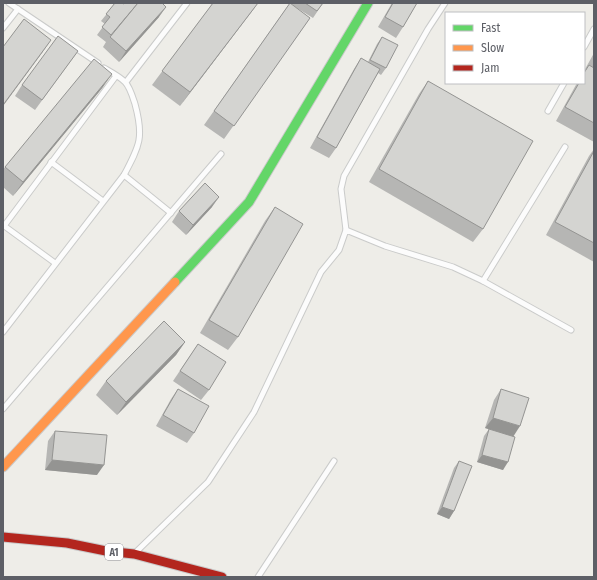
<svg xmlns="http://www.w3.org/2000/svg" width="597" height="580" viewBox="0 0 597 580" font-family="'Fira Sans Condensed',sans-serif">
<rect width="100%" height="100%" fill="#eeede8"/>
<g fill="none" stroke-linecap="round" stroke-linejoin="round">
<defs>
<g id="lane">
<polyline points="9,3 98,63"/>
<polyline points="3,28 18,9"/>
<polyline points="584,47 594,29"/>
<polyline points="126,82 187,3"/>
<polyline points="548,111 564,83"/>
<polyline points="51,162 103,201"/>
<polyline points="124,175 171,213"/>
<polyline points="3,225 55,263"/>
<polyline points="4,226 116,76"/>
<polyline points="346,230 341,189 344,176 428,29 445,3"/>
<polyline points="483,281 565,147"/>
<path d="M3 332 124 175C140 145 144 137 135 104 133 98 130 87 125 82 119 76 111 72 104 68"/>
<polyline points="3,409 221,154"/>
<polyline points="136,552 208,482 254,412 321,272 339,250 346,230 385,246 453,267 483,281 571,330"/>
<polyline points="258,577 334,461"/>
</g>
<polyline id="fast" points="175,282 249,202 368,3"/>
<polyline id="slow" points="3,467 175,282"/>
<polyline id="jam" points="3,537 67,543 106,551 134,554 222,577"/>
</defs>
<use href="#lane" stroke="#cacbca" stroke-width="7"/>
<use href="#fast" stroke="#c9c9c9" stroke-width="11"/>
<use href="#slow" stroke="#c9c9c9" stroke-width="11"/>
<use href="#jam" stroke="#c9c9c9" stroke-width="11"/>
<use href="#lane" stroke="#fcfcfc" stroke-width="5"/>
<use href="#fast" stroke="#63d668" stroke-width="9"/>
<use href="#slow" stroke="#ff974d" stroke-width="9"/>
<use href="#jam" stroke="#b3261e" stroke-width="9"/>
</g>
<g fill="#b6b6b4">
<polygon points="112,3 122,3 124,4 159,17 119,62 103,47 106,42 97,35 105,24 101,21 114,5"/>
<polygon points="213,3 258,3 180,106 152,85"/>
<polygon points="290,3 292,5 293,3 323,3 313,18 292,5 310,18 224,139 204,125"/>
<polygon points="392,3 417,3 403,27 396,38 378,27"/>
<polygon points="382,37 386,68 381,75 378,73 336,148 329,158 310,148 354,69 361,58 368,62 377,44"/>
<polygon points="78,51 35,110 15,96 22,85"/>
<polygon points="594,53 594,142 556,121 577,83 584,83 584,71"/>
<polygon points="428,81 483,229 473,242 369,182 419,94"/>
<polygon points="103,87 13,196 3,187 3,170 5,167"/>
<polygon points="594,149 594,262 546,235 589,156"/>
<polygon points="212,207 186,235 172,222 179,211"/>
<polygon points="275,207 238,337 228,350 200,333 265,221"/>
<polygon points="185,342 176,355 117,415 96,395 106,381"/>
<polygon points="198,344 209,390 201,400 173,381"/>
<polygon points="178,389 194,433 187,443 156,426 171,399"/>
<polygon points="501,389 513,436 503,470 477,462 484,436 489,429 485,428 494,400"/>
<polygon points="55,431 97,475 45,470 48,441"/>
<polygon points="459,461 454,511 449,519 437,514 454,468"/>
</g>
<g fill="#949492">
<polygon points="258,3 180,106 190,92"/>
<polygon points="166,7 159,17 119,62 126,51"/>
<polygon points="51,40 42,53 3,106 3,105"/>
<polygon points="112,74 103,87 13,196 23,182"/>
<polygon points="219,197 212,207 186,235 193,225"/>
<polygon points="185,342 176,355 117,415 126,402"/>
<polygon points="493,418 520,426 513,437 485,428"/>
<polygon points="482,455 508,462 503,470 477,462"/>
<polygon points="52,460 104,465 97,475 45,470"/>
<polygon points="442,507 454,511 449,519 437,514"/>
</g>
<g fill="#d4d4d1" stroke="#949492">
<polygon points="115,3 122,3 124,4 125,3 138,3 111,35 102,27 110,17 106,14"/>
<polygon points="138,3 162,3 166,7 126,51 110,37"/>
<polygon points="213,3 258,3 190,92 162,71"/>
<polygon points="290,3 310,18 234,126 214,111"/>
<polygon points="305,3 323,3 317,11"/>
<polygon points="393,3 417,3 403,27 385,17"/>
<polygon points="24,19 51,40 3,105 3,47"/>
<polygon points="58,36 78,51 42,100 22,85"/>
<polygon points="382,37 398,45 386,68 370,60"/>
<polygon points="361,58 380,69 336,148 317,137"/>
<polygon points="94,59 112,74 23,182 5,167"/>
<polygon points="589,65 594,68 594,123 565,107 579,83 584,83 584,73"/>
<polygon points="428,81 533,141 483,229 379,169"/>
<polygon points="594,151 594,243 555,222"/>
<polygon points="205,183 219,197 193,225 179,211"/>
<polygon points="275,207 303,224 238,337 209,320"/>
<polygon points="164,321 185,342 126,402 106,381"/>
<polygon points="198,344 226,362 209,390 180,371"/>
<polygon points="178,389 209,406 194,433 163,415"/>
<polygon points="501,389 529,398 520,426 493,418"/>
<polygon points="489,429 515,437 508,462 482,455"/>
<polygon points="55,431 107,435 104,465 52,460"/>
<polygon points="459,461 472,466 454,511 442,507"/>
</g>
<g text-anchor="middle" stroke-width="3" stroke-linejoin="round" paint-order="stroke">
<rect fill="#fff" stroke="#8e8f94" stroke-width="1" x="105" y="544" width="18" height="16" rx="3"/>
<g font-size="10" font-weight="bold" fill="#5d5f66">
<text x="114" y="556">A1</text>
</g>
</g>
<rect width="597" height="580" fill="none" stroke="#5d5f66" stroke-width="8"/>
<rect x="445" y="12" width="140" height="72" fill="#ffffff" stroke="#bebfc2"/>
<rect x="453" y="25" width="20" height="6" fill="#63d668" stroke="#bebfc2"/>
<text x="481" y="32" font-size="12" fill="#5d5f66">Fast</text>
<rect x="453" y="45" width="20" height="6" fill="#ff974d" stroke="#bebfc2"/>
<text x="481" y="52" font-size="12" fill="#5d5f66">Slow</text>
<rect x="453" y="65" width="20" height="6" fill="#b3261e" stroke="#bebfc2"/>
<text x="481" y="72" font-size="12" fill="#5d5f66">Jam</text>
</svg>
